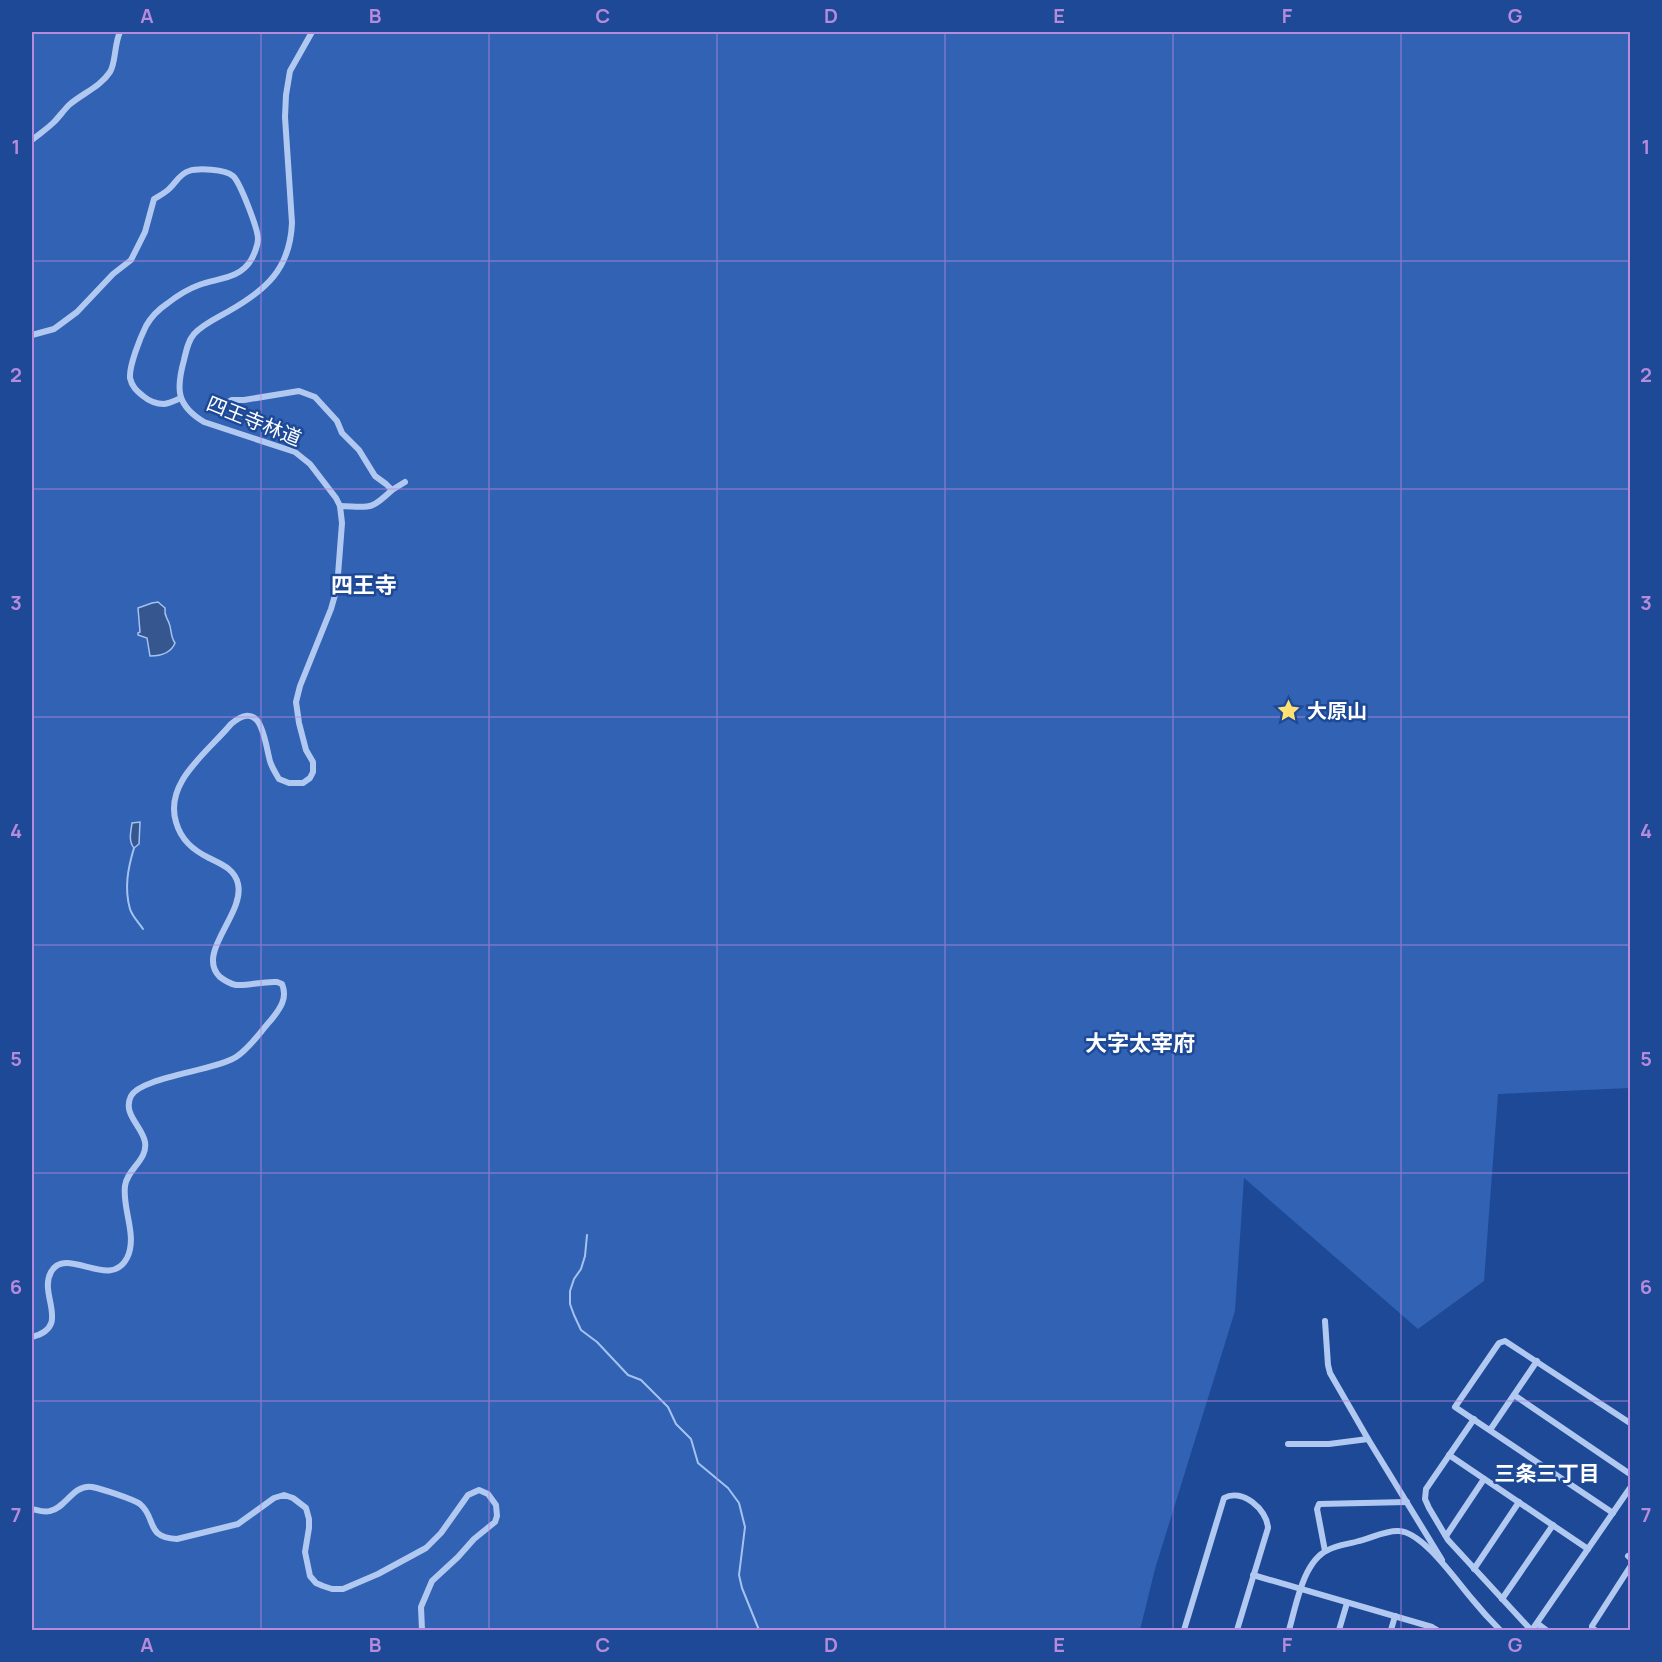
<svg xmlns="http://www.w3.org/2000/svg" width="1662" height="1662" viewBox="0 0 1662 1662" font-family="Manrope,'Noto Sans JP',sans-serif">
<rect width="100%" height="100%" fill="#1d4997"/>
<polygon fill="#3162b4" points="32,32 1630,32 1630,1088 1498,1094 1484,1281 1418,1329 1244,1178 1235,1311 1155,1569 1140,1630 32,1630"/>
<g fill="#35568f" stroke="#a5c3f1" stroke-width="1.5">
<path d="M158 602 165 608C164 615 166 616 169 623 172 630 170 636 175 643 171 653 161 656 150 656L147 638 138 635V633L140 632 138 608 152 603Z"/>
<path d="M140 822 139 844 134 848C128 841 131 831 132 823Z"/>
</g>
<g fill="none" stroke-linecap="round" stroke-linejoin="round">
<g stroke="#a5c3f1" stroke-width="2">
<path d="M134 848C128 868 124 888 130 909 132 916 139 923 143 929"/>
<polyline points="587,1235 585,1256 581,1269 574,1279 570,1291 570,1304 574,1315 581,1330 597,1342 628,1375 641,1380 668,1407 676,1424 691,1439 698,1463 728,1488 739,1503 745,1527 739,1575 742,1588 759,1630"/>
</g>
<g stroke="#b1c9f0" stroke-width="6">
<path d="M32 140C39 134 47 129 54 122 59 117 64 110 69 105 83 93 100 87 110 72 116 62 114 45 120 32"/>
<path d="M32 335 54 329 77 312 113 274 131 260 145 232 154 199C159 196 165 193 169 189 176 183 179 174 189 171 198 168 225 169 233 176 240 182 258 229 258 239 258 245 254 255 251 260 240 279 217 278 199 285 188 289 177 296 168 303 159 309 151 317 146 326 140 338 129 366 130 378 132 387 137 391 143 396 149 401 157 404 164 404 170 403 176 400 181 398"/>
<path d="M219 407 232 400H244L299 391 315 397 337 421 342 433 359 450 375 476 386 484 392 490C370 511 370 507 340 506"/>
<polyline points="392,490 405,482"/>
<polyline points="1325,1321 1328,1365 1330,1373 1368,1439 1442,1560"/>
<path d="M32 1337C72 1327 38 1295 51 1272 66 1245 110 1291 127 1258 138 1236 122 1209 125 1186 127 1169 148 1160 145 1142 142 1126 122 1114 131 1096 141 1077 214 1071 236 1057 250 1048 260 1032 271 1020 280 1009 288 998 282 984L277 982C263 981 249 986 236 985 231 984 224 980 220 977 195 953 245 914 238 884 235 869 221 864 209 858 193 850 181 840 176 822 164 782 208 752 231 724 260 699 264 736 269 757 270 765 275 772 279 779L289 783H303L310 778 313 772V762L306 750 299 723 296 702 300 686 331 609 337 588 342 523 340 506 336 498 310 464 295 452 204 422C176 405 176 389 184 360 186 351 188 341 194 334 203 324 217 318 229 311 266 290 290 269 292 223L285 117 286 95 290 71 312 32"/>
<polyline points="1514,1395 1630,1474"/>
<polyline points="1474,1419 1426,1489 1425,1499 1429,1508 1448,1540 1531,1630"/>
<polyline points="1490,1430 1537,1361"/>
<polyline points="1288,1444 1329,1444 1368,1439"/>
<polyline points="1449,1455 1588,1549"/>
<path d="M32 1509C37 1510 44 1513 50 1511 66 1508 73 1484 92 1487 102 1489 133 1499 140 1504 157 1518 145 1538 177 1539L238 1524 274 1498 284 1495 293 1498 306 1508 309 1519V1528L305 1552 310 1576 316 1583 323 1586 332 1589H343L378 1574 426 1548 441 1533 468 1495 479 1490 488 1494 496 1505 497 1516 495 1522 474 1539 458 1557 432 1581 421 1607 422 1630"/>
<polyline points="1613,1513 1455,1407 1499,1343 1505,1341 1630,1423"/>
<polyline points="1446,1536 1484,1479"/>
<polyline points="1325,1551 1317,1509 1319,1504 1407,1502"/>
<polyline points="1628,1556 1630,1558"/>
<polyline points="1474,1569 1519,1502"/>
<polyline points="1253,1575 1432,1627 1437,1630"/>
<polyline points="1502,1599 1553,1525"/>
<polyline points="1538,1624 1546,1630"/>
<path d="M1184 1630 1224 1498C1242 1488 1267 1509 1268 1528L1237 1630"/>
<path d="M1289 1630C1296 1606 1303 1561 1328 1550 1337 1545 1349 1544 1359 1541 1372 1538 1386 1530 1399 1531 1423 1532 1457 1582 1472 1599 1481 1610 1490 1620 1500 1630"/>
<polyline points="1339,1630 1347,1603"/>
<polyline points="1391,1630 1395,1616"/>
<polyline points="1532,1630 1630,1488"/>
<polyline points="1595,1630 1592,1628 1592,1626 1630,1567"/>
</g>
</g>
<path fill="none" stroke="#b68bdc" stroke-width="1.5" stroke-opacity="0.55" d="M261 32V1630M489 32V1630M717 32V1630M945 32V1630M1173 32V1630M1401 32V1630M32 261H1630M32 489H1630M32 717H1630M32 945H1630M32 1173H1630M32 1401H1630"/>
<defs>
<symbol id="sight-bare" viewBox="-9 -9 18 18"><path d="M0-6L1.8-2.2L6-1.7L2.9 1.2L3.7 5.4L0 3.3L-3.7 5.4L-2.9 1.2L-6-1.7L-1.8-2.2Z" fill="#ffe070" stroke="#1d4997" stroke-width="2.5" paint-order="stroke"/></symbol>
</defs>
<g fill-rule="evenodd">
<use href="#sight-bare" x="1272" y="694" width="33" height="33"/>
</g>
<g text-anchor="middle" stroke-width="5" stroke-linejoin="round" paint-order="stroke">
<g font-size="20" fill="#fff" stroke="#1d4997">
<text transform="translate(254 421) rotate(22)" y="7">四王寺林道</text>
</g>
<g font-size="20" font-weight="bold" fill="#fff" stroke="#1d4997" text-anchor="start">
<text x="1307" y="718">大原山</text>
</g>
<g font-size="21" font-weight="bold" fill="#fff" stroke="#1d4997">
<text x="1547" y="1481">三条三丁目</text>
</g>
<g font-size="22" font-weight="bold" fill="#fff" stroke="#1d4997">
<text x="364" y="593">四王寺</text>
<text x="1140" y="1051">大字太宰府</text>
</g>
</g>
<rect width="1662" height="1662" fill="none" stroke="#1d4997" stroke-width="66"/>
<rect x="33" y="33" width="1596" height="1596" fill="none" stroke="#b68bdc" stroke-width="2"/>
<g font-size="20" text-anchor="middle" font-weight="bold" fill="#b68bdc">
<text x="147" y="23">A</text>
<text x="375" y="23">B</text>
<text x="603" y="23">C</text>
<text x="831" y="23">D</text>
<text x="1059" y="23">E</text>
<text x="1287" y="23">F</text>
<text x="1515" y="23">G</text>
<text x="16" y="154">1</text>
<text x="1646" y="154">1</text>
<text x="16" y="382">2</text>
<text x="1646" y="382">2</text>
<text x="16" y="610">3</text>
<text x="1646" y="610">3</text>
<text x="16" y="838">4</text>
<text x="1646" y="838">4</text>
<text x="16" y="1066">5</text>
<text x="1646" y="1066">5</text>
<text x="16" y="1294">6</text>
<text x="1646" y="1294">6</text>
<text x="16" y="1522">7</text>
<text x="1646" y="1522">7</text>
<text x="147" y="1652">A</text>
<text x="375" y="1652">B</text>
<text x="603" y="1652">C</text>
<text x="831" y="1652">D</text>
<text x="1059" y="1652">E</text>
<text x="1287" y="1652">F</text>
<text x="1515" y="1652">G</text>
</g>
</svg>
